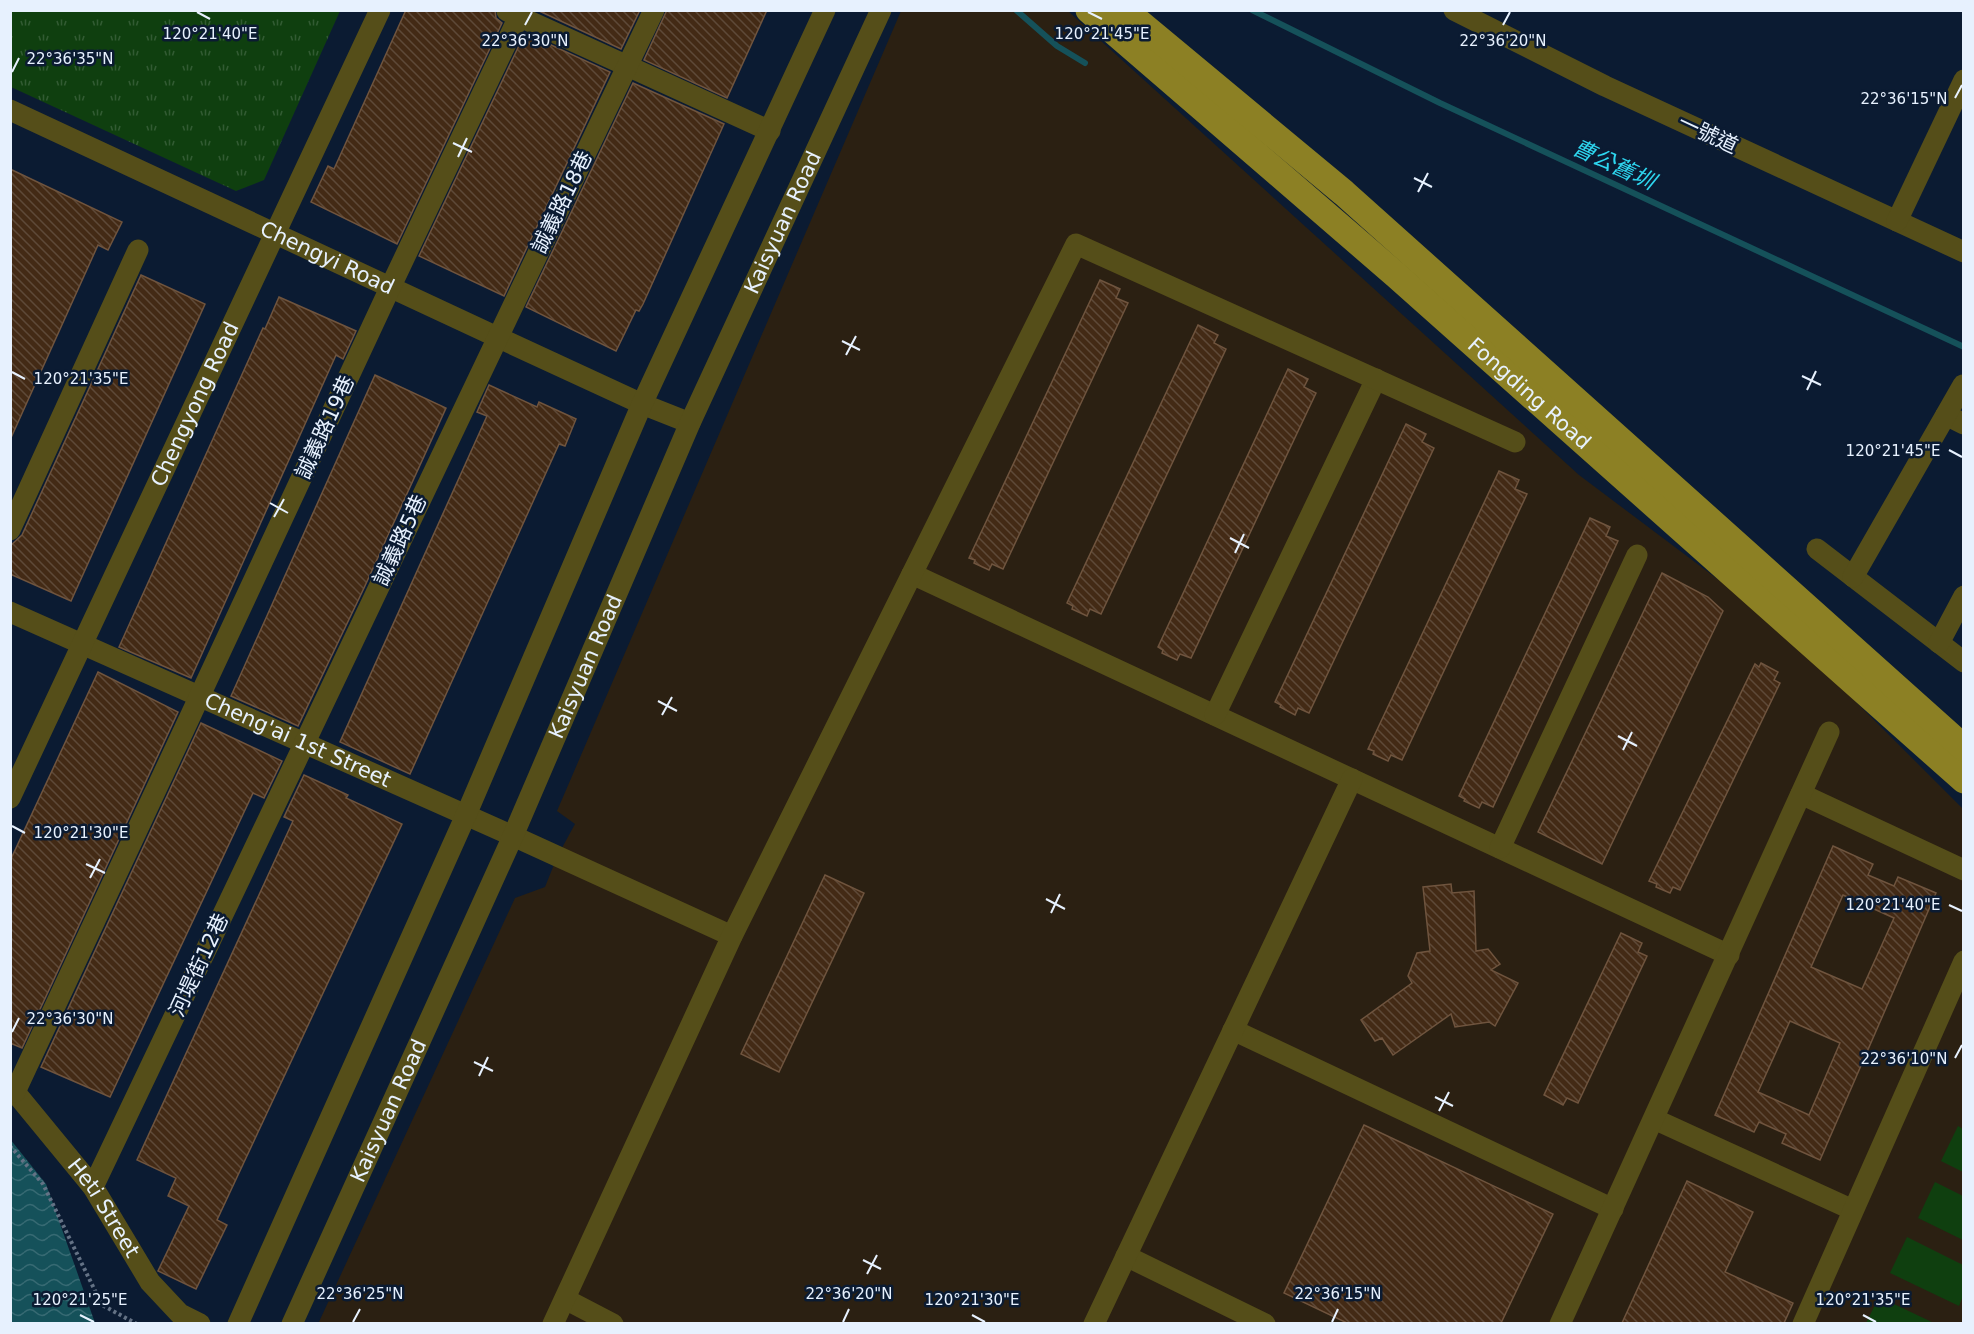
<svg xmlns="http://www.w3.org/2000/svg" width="1974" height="1334" viewBox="0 0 1974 1334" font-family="'DejaVu Sans','Noto Sans TC',sans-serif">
<defs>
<pattern id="grass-tufts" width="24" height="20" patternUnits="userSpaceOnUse" patternTransform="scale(1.5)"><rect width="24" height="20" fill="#0f3f0f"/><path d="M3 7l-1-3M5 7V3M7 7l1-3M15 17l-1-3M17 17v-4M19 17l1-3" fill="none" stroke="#325b33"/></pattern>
<pattern id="water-waves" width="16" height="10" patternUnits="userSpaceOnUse" patternTransform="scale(1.5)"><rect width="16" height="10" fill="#15515a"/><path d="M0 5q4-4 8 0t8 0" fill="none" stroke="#376a73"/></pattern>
<pattern id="building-back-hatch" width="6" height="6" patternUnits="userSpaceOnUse" patternTransform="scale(1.5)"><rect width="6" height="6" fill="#432a15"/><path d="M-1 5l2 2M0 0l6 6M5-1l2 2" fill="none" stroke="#5e4938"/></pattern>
</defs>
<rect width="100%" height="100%" fill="#0b1b32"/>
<polygon fill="#2b2012" points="901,11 1068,11 1579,475 1780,626 1963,809 1963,1323 318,1324 515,898 545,887 557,857 575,824 557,811"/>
<polygon fill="url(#grass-tufts)" points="11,10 340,10 340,11 264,180 236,191 11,87"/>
<g fill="#0f3f0f">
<polygon points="1958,1126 1963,1129 1963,1172 1941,1161"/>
<polygon points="1935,1182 1963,1196 1963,1240 1918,1218"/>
<polygon points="1907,1237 1963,1265 1963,1296 1959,1306 1890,1273"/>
<polygon points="1879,1297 1934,1323 1866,1323"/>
</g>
<polygon fill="url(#water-waves)" points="10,1139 46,1184 95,1323 11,1323"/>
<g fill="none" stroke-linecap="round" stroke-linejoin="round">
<g stroke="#15515a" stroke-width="6">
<polyline points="1016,10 1057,46 1085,63"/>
<polyline points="1252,10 1440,103 1964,347"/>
</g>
</g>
<g fill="url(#building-back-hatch)" stroke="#6f543e" stroke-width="1.5" fill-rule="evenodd">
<polygon points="406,10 495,10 496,18 502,23 397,244 311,202 328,166 334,169"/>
<polygon points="537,10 640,10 621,49"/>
<polygon points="667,10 767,10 727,98 644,60"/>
<polygon points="525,33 610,72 504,296 419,256"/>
<polygon points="633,83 724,124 643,304 639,311 636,310 616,351 526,307"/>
<polygon points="10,169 122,222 108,250 98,245 10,440"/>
<polygon points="141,275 205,304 71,601 10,574 10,546 22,535"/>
<polygon points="1100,280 1120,289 1116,298 1128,303 1003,569 992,564 989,570 974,563 975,560 969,558"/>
<polygon points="279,297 356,331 343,359 336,355 191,678 119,647 263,328 265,329"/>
<polygon points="1198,325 1218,335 1214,343 1226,349 1101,614 1090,609 1087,616 1072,609 1073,606 1067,603"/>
<polygon points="1288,369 1308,379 1304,387 1316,393 1191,658 1180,654 1177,660 1162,653 1163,650 1158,647"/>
<polygon points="375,375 446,408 364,588 298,726 231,696"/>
<polygon points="489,385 537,407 539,402 576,419 565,446 559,444 410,774 340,742 487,416 477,412"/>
<polygon points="1406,424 1426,434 1422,442 1434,448 1309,713 1298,708 1295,715 1280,707 1281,705 1275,702"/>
<polygon points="1499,471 1519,480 1515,489 1527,494 1402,760 1391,755 1388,761 1373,754 1374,751 1368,749"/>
<polygon points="1590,518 1610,527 1606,536 1618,541 1493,807 1482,802 1479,808 1464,801 1465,799 1459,796"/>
<polygon points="1662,573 1708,597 1723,611 1602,864 1538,832"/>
<polygon points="1761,663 1778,672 1774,680 1780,683 1680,890 1673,887 1670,893 1656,887 1657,884 1649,881 1755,664 1759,667"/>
<polygon points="98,672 178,712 22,1048 10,1043 10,861"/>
<polygon points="201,723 282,761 264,798 253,793 110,1097 41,1067"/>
<polygon points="304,775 348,795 346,798 402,824 217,1220 227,1225 196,1289 158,1271 189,1206 168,1196 176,1178 137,1160 293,821 284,817"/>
<path d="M1833 846 1873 864 1868 875 1894 886 1898 877 1936 893 1820 1160 1782 1143 1786 1134 1759 1122 1754 1132 1715 1115ZM1843 895 1894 918 1862 989 1811 967ZM1790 1021 1840 1043 1809 1115 1758 1092Z"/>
<polygon points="825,875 864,893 779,1072 741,1054"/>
<polygon points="1451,884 1452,893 1474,891 1476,951 1488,949 1500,964 1491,970 1518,983 1495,1026 1489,1022 1455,1027 1451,1014 1393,1055 1382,1038 1375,1041 1361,1020 1412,983 1408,976 1417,953 1430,951 1423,887"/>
<polygon points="1621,933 1642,943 1638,952 1647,956 1578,1103 1567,1098 1563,1105 1544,1095"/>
<polygon points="1364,1125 1553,1214 1501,1323 1347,1323 1284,1293"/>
<polygon points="1687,1181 1753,1212 1725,1272 1793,1303 1784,1323 1622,1323"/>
</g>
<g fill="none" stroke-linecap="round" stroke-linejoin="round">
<polyline stroke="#647285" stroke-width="4" stroke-dasharray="3 3" stroke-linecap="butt" points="10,1146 43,1184 102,1305 137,1324"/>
<g stroke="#554e19" stroke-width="21">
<polyline points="1454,10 1605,86 1964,252"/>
<polyline points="507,11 770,131"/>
<path id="s1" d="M10 110 497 337 642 404 690 423"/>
<polyline points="1897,221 1964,80"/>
<polyline points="1946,415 1964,424"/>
<polyline points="10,530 138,250"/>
<polyline points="1817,549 1964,662"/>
<polyline points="912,574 1729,955"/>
<polyline points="1853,577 1963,385"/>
<path id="s2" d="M10 612 513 836 732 936"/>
<polyline points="1939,643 1964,596"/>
<polyline points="1215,715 1376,379"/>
<polyline points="1801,794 1964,870"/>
<path id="s3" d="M10 798 380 10"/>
<polyline points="1500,848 1637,555"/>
<polyline points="1233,1030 1613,1209"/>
<path id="s4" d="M10 1086 93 1187 150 1282 180 1314 200 1324"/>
<polyline points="15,1092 390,288 522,10"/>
<polyline points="1654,1119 1853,1210"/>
<polyline points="93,1187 654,10"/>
<polyline points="1126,1256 1265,1324"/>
<polyline points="565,1299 613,1324"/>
<polyline points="238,1324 466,815 642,404 825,10"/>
<path id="s5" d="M292 1324 513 836 690 423 881 10"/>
<polyline points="553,1324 732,936 1076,244 1515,442"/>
<polyline points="1094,1324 1352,779"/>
<polyline points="1560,1324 1829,732"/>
<polyline points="1803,1324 1964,961"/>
</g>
<g stroke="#8c8024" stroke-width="27">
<path id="s6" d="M1089 10 1396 275 1964 780"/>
<polyline points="1124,10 1344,193 1964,748"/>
</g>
</g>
<path fill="none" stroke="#e7f1fe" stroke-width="2" d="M197 12 210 19M1088 12 1102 19M525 25 532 12M1503 25 1510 12M12 72 19 58M1955 98 1962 85M453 143 472 152M458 157 467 138M1414 178 1432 187M1418 192 1428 173M842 341 860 350M846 355 856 336M12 372 25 379M1802 376 1821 385M1807 390 1816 371M1949 450 1962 457M270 503 288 513M274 517 284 499M1230 538 1249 548M1235 553 1244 534M658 701 677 711M662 715 672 697M1618 736 1637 746M1623 750 1632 732M12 826 25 833M86 864 105 873M90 878 100 859M1046 899 1065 909M1949 905 1962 911M1051 913 1060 894M12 1032 19 1018M1955 1058 1962 1045M474 1062 493 1071M479 1076 488 1057M1435 1097 1453 1106M1439 1111 1449 1092M863 1260 881 1269M867 1274 877 1255M80 1315 94 1322M972 1315 985 1322M1863 1315 1876 1322M353 1322 360 1309M843 1322 849 1309M1332 1322 1338 1309"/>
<g text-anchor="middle" stroke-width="5" stroke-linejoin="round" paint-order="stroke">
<g font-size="21" fill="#e7f1fe" stroke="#0b1b32">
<text transform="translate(1708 134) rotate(25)" y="7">一號道</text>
<text transform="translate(562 202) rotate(-64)" y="7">誠義路18巷</text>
<text dy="7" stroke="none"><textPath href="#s5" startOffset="1206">Kaisyuan Road</textPath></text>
<text dy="7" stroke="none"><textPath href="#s1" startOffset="350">Chengyi Road</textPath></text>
<text dy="7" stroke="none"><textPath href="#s6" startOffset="584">Fongding Road</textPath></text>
<text dy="7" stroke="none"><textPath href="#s3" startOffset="435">Chengyong Road</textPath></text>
<text transform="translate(325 427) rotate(-65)" y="7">誠義路19巷</text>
<text transform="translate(400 540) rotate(-65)" y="7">誠義路5巷</text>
<text dy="7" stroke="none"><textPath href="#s5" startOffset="720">Kaisyuan Road</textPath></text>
<text dy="7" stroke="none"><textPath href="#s2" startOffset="315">Cheng'ai 1st Street</textPath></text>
<text transform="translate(199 965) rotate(-65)" y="7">河堤街12巷</text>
<text dy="7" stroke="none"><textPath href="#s5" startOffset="234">Kaisyuan Road</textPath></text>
<text dy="7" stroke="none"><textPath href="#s4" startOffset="154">Heti Street</textPath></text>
</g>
<g font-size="22" font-style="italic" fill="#2ed6ef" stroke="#0b1b32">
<text transform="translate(1614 164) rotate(25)" y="8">曹公舊圳</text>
</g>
</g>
<g font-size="15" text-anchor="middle" fill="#e7f1fe" stroke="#0b1b32" stroke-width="5" stroke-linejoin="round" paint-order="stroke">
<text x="210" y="39">120°21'40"E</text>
<text x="1102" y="39">120°21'45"E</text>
<text x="525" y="46">22°36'30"N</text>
<text x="1503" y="46">22°36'20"N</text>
<text x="70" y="64">22°36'35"N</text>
<text x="1904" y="104">22°36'15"N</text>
<text x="81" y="384">120°21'35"E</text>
<text x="1893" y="456">120°21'45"E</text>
<text x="81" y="838">120°21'30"E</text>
<text x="1893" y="910">120°21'40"E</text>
<text x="70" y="1024">22°36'30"N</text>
<text x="1904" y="1064">22°36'10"N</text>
<text x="360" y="1299">22°36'25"N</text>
<text x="849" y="1299">22°36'20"N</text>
<text x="1338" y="1299">22°36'15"N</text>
<text x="80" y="1305">120°21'25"E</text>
<text x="972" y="1305">120°21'30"E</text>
<text x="1863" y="1305">120°21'35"E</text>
</g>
<rect width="1974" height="1334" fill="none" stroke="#e7f1fe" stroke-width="24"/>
</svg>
